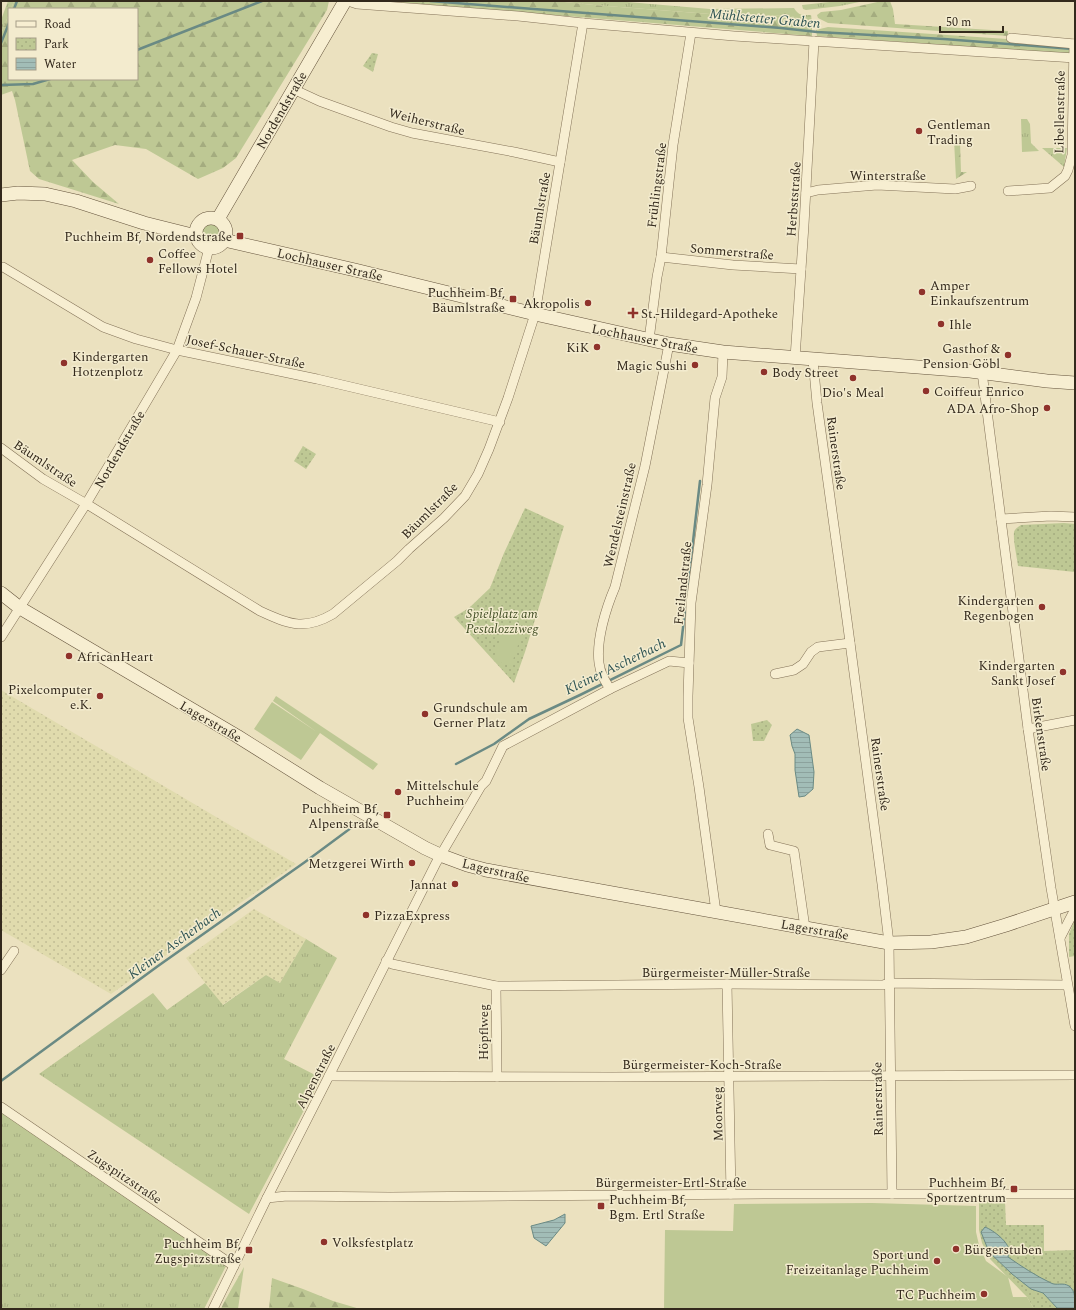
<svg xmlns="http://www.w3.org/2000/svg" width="1076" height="1310" viewBox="0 0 1076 1310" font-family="Spectral,serif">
<defs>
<pattern id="farmland-dots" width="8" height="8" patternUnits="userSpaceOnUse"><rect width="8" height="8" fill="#e0dbad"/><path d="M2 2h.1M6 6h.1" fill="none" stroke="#c1bc94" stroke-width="1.8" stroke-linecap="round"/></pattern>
<pattern id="grass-tufts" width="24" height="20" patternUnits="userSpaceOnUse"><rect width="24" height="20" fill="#bec894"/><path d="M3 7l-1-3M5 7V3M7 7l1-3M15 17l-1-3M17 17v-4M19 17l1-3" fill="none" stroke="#a4ac7f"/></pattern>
<pattern id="forest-firs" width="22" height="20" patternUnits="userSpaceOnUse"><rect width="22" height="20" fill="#bec894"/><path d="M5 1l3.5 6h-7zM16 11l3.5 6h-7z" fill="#a4ac7f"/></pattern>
<pattern id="park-dots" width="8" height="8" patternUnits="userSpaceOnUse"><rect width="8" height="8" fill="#bec894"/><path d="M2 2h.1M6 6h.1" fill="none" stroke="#a4ac7f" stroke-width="1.8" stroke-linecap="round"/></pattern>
<pattern id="water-rules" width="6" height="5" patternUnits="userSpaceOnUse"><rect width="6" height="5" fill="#a2bdb7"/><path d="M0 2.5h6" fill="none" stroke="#8ca29d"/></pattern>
</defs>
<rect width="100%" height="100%" fill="#ebe1bf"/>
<g fill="url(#farmland-dots)">
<polygon points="1,690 296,864 111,994 1,930"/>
<polygon points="254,909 306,939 280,983 266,975 222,1005 186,958"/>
</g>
<g fill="url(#grass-tufts)">
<polygon points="8,1 14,1 11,9 9,9 9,14 1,34 1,20"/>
<path d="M555 1H616L710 9 794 8C799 16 802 15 811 15L812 22 791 16 710 14 594 5Z"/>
<polygon points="839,1 864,1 840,6 806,10 803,9 802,5"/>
<polygon points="1021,119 1027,119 1030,124 1031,143 1039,151 1022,152"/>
<polygon points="1042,148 1067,148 1064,167"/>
<circle cx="211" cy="233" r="9"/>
<polygon points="306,939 337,958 284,1059 321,1078 249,1214 39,1074 153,993 167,1010 205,983 223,1005 266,975 280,983"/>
<polygon points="1,1111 226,1266 204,1309 1,1309"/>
</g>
<g fill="url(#forest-firs)">
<polygon points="14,1 329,1 327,10 236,158 223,168 198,179 146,149 115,145 72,160 93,182 119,204 39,179 30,171 15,100 12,91 1,95 1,34 9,14 9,79 137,79 137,9 11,9"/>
<polygon points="383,1 555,1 594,5 710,14 791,16 812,22 812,36"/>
<polygon points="882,1 890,1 893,9 895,24 1008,31 1008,36 828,23 818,18 817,15 821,12 841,10"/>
<polygon points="828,27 1007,39 1070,45 1070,54 817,36 816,30"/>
<polygon points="954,140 960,141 961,172 967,172 956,179"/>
<polygon points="244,1267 238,1309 221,1309 223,1304"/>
<polygon points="272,1278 303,1289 333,1301 360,1309 269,1309"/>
</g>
<g fill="url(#park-dots)">
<polygon points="372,53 378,54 373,72 363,66"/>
<polygon points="303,446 316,454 306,469 294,461"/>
<polygon points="525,508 564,526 525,652 514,683 454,617 469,608 490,588 504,553"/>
<path d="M1064 523 1075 524V572L1018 566C1017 557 1013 541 1014 532 1015 529 1018 527 1021 525Z"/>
<polygon points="767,720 772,725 764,741 753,741 751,724"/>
<polygon points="1075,919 1075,956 1069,957 1069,934"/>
<polygon points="979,1201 1005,1202 1006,1225 1044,1225 1044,1251 1075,1250 1075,1309 1034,1309 1027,1297 990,1259 982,1243 979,1230"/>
</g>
<g fill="#bec894">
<polygon points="505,624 523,630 511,666 493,660"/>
<polygon points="276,696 378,764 373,770 320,733 301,760 254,729 272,702 317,732 273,701"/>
<polygon points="872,1203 976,1206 976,1232 979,1245 986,1261 1008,1277 1013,1297 1027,1297 1034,1309 664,1309 665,1230 733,1231 734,1204"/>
</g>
<g fill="url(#water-rules)" stroke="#6a8a84">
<polygon points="797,729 809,735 814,772 813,789 805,796 799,797 795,770 795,754 792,746 790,735"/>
<polygon points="565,1214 565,1223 546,1246 534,1238 531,1226 554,1220"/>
<path d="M985 1227C993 1230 1009 1242 1009 1251 1009 1252 1008 1256 1008 1257 1021 1266 1036 1276 1051 1283 1056 1286 1063 1282 1069 1286 1076 1291 1075 1301 1075 1309H1058L1043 1293 1031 1289 1012 1274 989 1252 981 1232Z"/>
</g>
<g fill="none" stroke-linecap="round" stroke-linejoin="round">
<g stroke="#6a8a84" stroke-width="2.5">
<polyline points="430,1 781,28 817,32 944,39 1073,49"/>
<polyline points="14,9 17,1"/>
<polyline points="1,43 9,23"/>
<polyline points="137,50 262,1"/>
<polyline points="1,85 33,84 50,79"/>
<polyline points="456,764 494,744 529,719 580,695 681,645 700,481"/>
<polyline points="1,1081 158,966 305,862 359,822"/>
</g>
<defs>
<g id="street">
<polyline points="348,1 357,4 518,16 583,23 734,36 1075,58"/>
<polyline points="1011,38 1075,44"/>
<polyline points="293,89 319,101 391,127 412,133 514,152 560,162"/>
<polyline points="1008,191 1050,188 1065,176 1068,170 1072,155 1074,44"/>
<polyline points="806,193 818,190 877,185 955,189 971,186"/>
<polyline points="661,257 733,265 801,269"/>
<polyline points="3,267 103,327 136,339 177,350 317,379 500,422"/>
<polyline points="649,340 657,277 661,257 673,145 691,33"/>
<polyline points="795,358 804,225 814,41"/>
<polyline points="813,360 817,403 847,620 882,884 889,943 892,1194"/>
<polyline points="982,372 1028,729 1051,888 1075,1026"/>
<path d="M1 448 43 479 90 506 260 611C288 624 304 631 333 614L397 561 409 549 444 518 465 496 478 474 489 449 508 398 535 314 583 23"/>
<polyline points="1001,519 1051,516 1075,517"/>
<polyline points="1,637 86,504 177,350 196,298 209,248"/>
<polyline points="775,674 794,670 803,664 811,652 818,647 850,643"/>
<path d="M610 689C605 681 600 673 599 663 596 640 606 608 615 587L645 466 669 344"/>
<polyline points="1028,729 1075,720"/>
<polyline points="768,834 770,845 794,851 805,928"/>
<polyline points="716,912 699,787 688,718 688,696 691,603 707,485 715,398 722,377 723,352"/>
<polyline points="1060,938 1075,909"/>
<polyline points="386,961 392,964 496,986 724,984 883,985 889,983 1067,985"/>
<polyline points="1,970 14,951"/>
<polyline points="727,984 731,1194"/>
<polyline points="496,986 497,1077"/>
<polyline points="329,1076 612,1077 1075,1075"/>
<polyline points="1,1107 234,1266"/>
<polyline points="267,1198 287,1196 390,1197 772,1194 1075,1194"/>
<polyline points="213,1309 267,1198 329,1076 436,863 481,786 486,781 503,746 610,689 669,661 689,663"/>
</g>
<g id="secondary">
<polyline points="1,195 18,193 45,194 76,201 144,223 196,236"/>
<circle cx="211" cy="233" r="15"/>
<polyline points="218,219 345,1"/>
<polyline points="224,240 355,270 535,314 669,344 723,352 970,371 1047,381 1075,383"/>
<polyline points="1,593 20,608 237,736 320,788 425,848 440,855 467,865 486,870 601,891 889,943 931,942 966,937 1006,925 1075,902"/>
</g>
</defs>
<use href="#street" stroke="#837258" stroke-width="10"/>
<use href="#secondary" stroke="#64533c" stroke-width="14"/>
<use href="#street" stroke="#f7eed1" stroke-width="9"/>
<use href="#secondary" stroke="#f7eed1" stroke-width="13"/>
</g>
<g fill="#8f322b" stroke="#f3ebce" stroke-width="1.5">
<circle cx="919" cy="131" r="4"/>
<rect x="236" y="232" width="8" height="8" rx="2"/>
<circle cx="150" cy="260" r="4"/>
<circle cx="922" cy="292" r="4"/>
<rect x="509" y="295" width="8" height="8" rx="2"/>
<circle cx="588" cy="303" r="4"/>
<path d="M631 307h4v4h4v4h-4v4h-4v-4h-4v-4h4z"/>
<circle cx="941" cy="324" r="4"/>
<circle cx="597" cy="347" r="4"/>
<circle cx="1008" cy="355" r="4"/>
<circle cx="64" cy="363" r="4"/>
<circle cx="695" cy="365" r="4"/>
<circle cx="764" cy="372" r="4"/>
<circle cx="853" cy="378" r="4"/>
<circle cx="926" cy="391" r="4"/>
<circle cx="1047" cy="408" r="4"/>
<circle cx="1042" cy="607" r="4"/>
<circle cx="69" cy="656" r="4"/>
<circle cx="1063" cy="672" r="4"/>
<circle cx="100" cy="696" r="4"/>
<circle cx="425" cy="714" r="4"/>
<circle cx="398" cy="792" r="4"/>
<rect x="383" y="811" width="8" height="8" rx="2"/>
<circle cx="412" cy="863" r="4"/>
<circle cx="455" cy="884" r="4"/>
<circle cx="366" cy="915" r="4"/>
<rect x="1010" y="1185" width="8" height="8" rx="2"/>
<rect x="597" y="1202" width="8" height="8" rx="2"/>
<circle cx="324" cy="1242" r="4"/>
<circle cx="956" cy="1249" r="4"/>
<rect x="245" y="1246" width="8" height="8" rx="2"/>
<circle cx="937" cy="1261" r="4"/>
<circle cx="984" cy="1294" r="4"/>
</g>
<g text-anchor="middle" stroke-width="3" stroke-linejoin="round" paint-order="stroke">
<g font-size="13" fill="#33291c" stroke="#f3ebce">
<text transform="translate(281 110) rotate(-60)" y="5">Nordendstraße</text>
<text transform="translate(1059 112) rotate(-89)" y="5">Libellenstraße</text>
<text transform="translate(427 121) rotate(14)" y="5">Weiherstraße</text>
<text x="888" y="180">Winterstraße</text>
<text transform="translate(656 185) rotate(-83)" y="5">Frühlingstraße</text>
<text transform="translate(793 199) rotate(-86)" y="5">Herbststraße</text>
<text transform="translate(539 208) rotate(-80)" y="5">Bäumlstraße</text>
<text transform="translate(732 251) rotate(5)" y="5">Sommerstraße</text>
<text transform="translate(330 264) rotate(13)" y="5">Lochhauser Straße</text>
<text transform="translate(645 338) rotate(11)" y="5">Lochhauser Straße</text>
<text transform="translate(246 351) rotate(12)" y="5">Josef-Schauer-Straße</text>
<text transform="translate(119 449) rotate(-60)" y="5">Nordendstraße</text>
<text transform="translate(837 453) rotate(82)" y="5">Rainerstraße</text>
<text transform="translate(46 463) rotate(34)" y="5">Bäumlstraße</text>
<text transform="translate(429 510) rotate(-45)" y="5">Bäumlstraße</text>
<text transform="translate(619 515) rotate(-77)" y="5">Wendelsteinstraße</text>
<text transform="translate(682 583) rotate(-84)" y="5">Freilandstraße</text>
<text transform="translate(211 721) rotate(30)" y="5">Lagerstraße</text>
<text transform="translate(1042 734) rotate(82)" y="5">Birkenstraße</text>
<text transform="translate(881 774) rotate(82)" y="5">Rainerstraße</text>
<text transform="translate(496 870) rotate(13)" y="5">Lagerstraße</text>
<text transform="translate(815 929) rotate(10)" y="5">Lagerstraße</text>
<text x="726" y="977">Bürgermeister-Müller-Straße</text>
<text transform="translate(483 1032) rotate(-90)" y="5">Höpflweg</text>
<text x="702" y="1069">Bürgermeister-Koch-Straße</text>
<text transform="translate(315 1076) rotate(-63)" y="5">Alpenstraße</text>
<text transform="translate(877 1099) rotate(-91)" y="5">Rainerstraße</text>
<text transform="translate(717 1114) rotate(-91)" y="5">Moorweg</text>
<text transform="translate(125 1176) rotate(34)" y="5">Zugspitzstraße</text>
<text x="671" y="1187">Bürgermeister-Ertl-Straße</text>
</g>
<g font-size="13" fill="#33291c" stroke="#f3ebce" text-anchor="end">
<text x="927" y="129" text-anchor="start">Gentleman<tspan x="927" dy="15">Trading</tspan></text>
<text x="232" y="241">Puchheim Bf, Nordendstraße</text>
<text x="158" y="258" text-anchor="start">Coffee<tspan x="158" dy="15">Fellows Hotel</tspan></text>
<text x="930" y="290" text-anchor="start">Amper<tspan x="930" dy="15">Einkaufszentrum</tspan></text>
<text x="505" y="297">Puchheim Bf,<tspan x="505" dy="15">Bäumlstraße</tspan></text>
<text x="580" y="308">Akropolis</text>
<text x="641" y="318" text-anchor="start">St.-Hildegard-Apotheke</text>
<text x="949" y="329" text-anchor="start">Ihle</text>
<text x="589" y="352">KiK</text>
<text x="1000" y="353">Gasthof &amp;<tspan x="1000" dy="15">Pension Göbl</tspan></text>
<text x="72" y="361" text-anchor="start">Kindergarten<tspan x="72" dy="15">Hotzenplotz</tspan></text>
<text x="687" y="370">Magic Sushi</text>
<text x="772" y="377" text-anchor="start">Body Street</text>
<text x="934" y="396" text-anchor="start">Coiffeur Enrico</text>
<text x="853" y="397" text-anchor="middle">Dio's Meal</text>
<text x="1039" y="413">ADA Afro-Shop</text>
<text x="1034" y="605">Kindergarten<tspan x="1034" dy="15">Regenbogen</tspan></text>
<text x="77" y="661" text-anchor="start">AfricanHeart</text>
<text x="1055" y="670">Kindergarten<tspan x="1055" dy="15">Sankt Josef</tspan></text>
<text x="92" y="694">Pixelcomputer<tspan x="92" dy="15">e.K.</tspan></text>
<text x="433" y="712" text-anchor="start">Grundschule am<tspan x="433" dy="15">Gerner Platz</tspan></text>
<text x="406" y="790" text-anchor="start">Mittelschule<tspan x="406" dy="15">Puchheim</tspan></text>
<text x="379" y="813">Puchheim Bf,<tspan x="379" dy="15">Alpenstraße</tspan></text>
<text x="404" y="868">Metzgerei Wirth</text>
<text x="447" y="889">Jannat</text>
<text x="374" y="920" text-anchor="start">PizzaExpress</text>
<text x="1006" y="1187">Puchheim Bf,<tspan x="1006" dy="15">Sportzentrum</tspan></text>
<text x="609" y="1204" text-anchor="start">Puchheim Bf,<tspan x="609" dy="15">Bgm. Ertl Straße</tspan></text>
<text x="332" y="1247" text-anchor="start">Volksfestplatz</text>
<text x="241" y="1248">Puchheim Bf,<tspan x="241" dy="15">Zugspitzstraße</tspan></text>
<text x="964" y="1254" text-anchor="start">Bürgerstuben</text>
<text x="929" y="1259">Sport und<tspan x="929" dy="15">Freizeitanlage Puchheim</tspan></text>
<text x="976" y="1299">TC Puchheim</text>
</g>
<g font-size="13" font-style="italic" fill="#414e24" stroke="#f3ebce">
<text x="502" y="618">Spielplatz am<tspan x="502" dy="15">Pestalozziweg</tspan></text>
</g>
<g font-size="14" font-style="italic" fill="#2c5252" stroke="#f3ebce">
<text transform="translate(765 18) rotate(5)" y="5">Mühlstetter Graben</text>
<text transform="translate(615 666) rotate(-26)" y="5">Kleiner Ascherbach</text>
<text transform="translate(174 943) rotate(-36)" y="5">Kleiner Ascherbach</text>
</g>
</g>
<rect width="1076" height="1310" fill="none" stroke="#33291c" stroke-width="4"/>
<rect x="8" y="8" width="130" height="72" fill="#f3ebce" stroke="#a69d87"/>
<rect x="16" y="21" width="20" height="6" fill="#f7eed1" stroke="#a69d87"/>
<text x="44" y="28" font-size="12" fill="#33291c">Road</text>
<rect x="16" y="38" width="20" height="12" fill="url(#park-dots)" stroke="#a69d87"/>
<text x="44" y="48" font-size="12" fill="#33291c">Park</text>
<rect x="16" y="58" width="20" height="12" fill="url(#water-rules)" stroke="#a69d87"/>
<text x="44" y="68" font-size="12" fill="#33291c">Water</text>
<path d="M940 26v6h63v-6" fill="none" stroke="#33291c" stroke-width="2"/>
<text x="946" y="26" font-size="12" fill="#33291c" stroke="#f3ebce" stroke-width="3" paint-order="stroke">50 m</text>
</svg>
